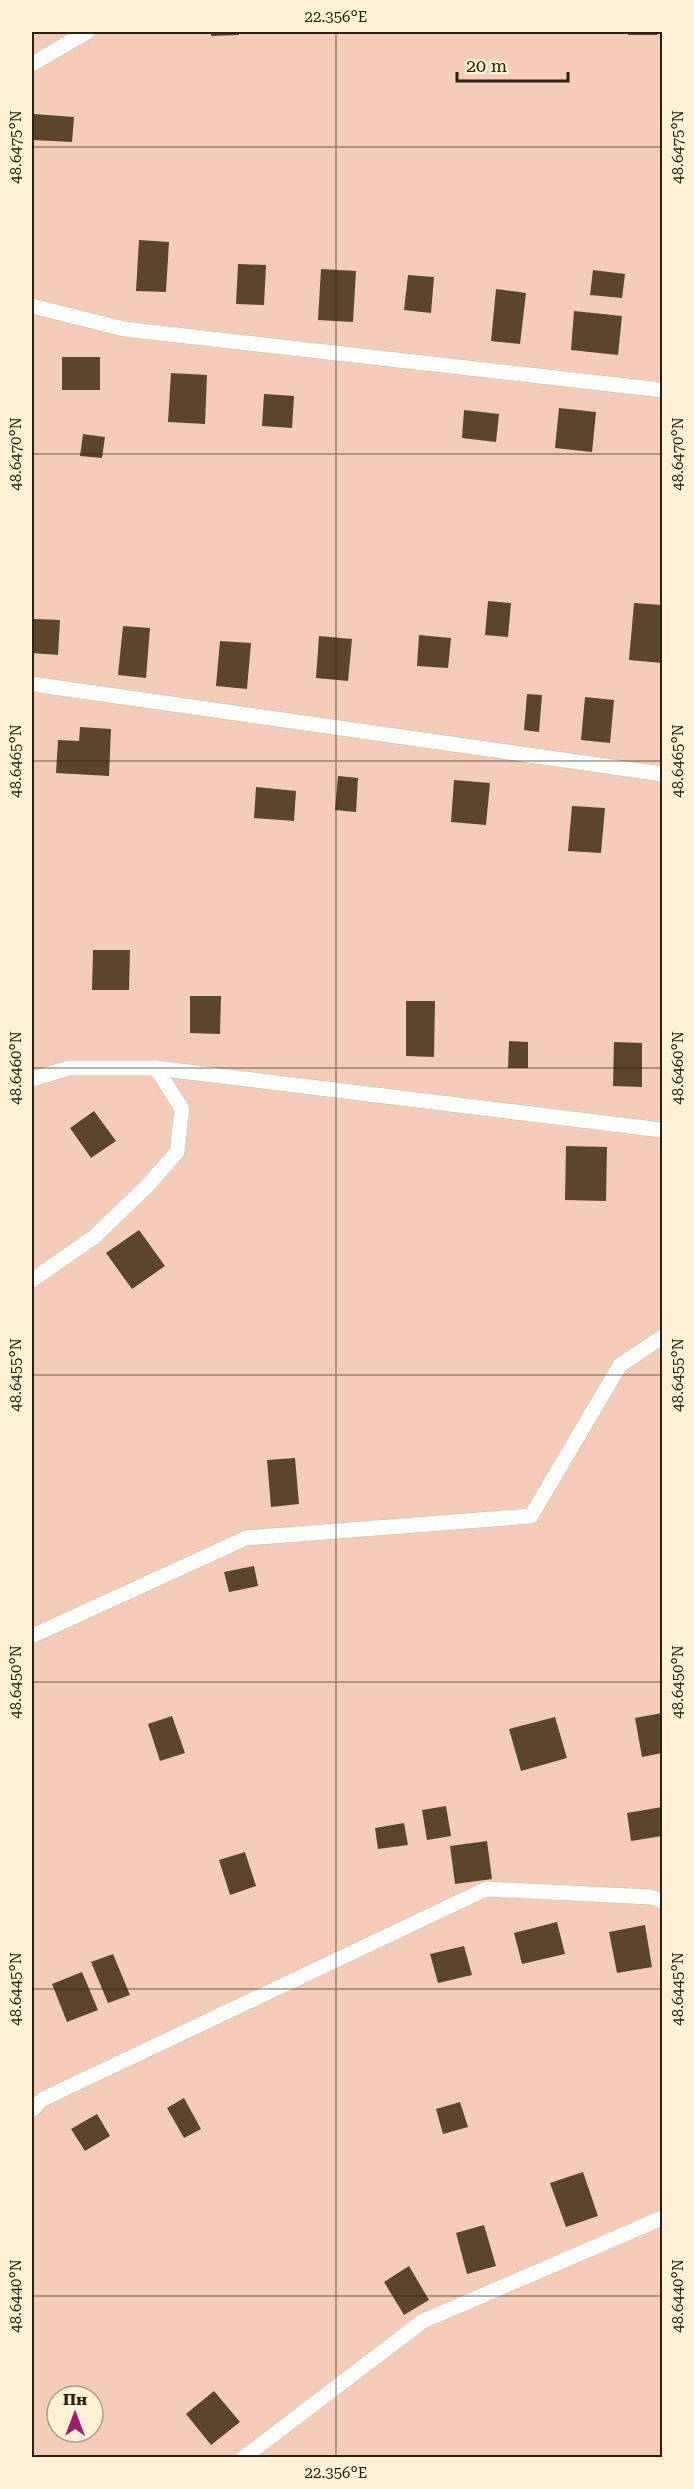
<svg xmlns="http://www.w3.org/2000/svg" width="694" height="2489" viewBox="0 0 694 2489" font-family="'Roboto Serif',serif">
<rect width="100%" height="100%" fill="#fef1d6"/>
<path fill="#f5ccb9" fill-rule="evenodd" d="M32 32H662V2457L32 2458ZM57 2396H93V2432H57Z"/>
<g fill="#5c452d">
<polygon points="211,32 239,32 239,35 211,36"/>
<rect x="628" y="32" width="29" height="3"/>
<polygon points="34,114 74,117 72,142 32,140"/>
<polygon points="139,240 169,242 166,292 136,291"/>
<polygon points="238,264 266,265 264,305 236,304"/>
<polygon points="321,269 356,271 353,322 318,320"/>
<polygon points="593,270 625,274 622,298 590,295"/>
<polygon points="408,275 434,277 431,313 404,310"/>
<polygon points="496,289 526,293 520,344 491,341"/>
<polygon points="574,311 622,316 618,355 571,350"/>
<rect x="62" y="357" width="38" height="33"/>
<polygon points="171,373 207,375 205,424 168,422"/>
<polygon points="264,394 294,396 292,428 262,426"/>
<polygon points="559,408 596,412 592,452 555,448"/>
<polygon points="464,410 499,414 496,442 462,438"/>
<polygon points="83,434 105,437 102,458 80,456"/>
<polygon points="488,601 511,603 508,637 485,635"/>
<polygon points="634,603 662,605 662,663 629,660"/>
<polygon points="34,619 60,620 58,655 32,653"/>
<polygon points="123,626 150,628 146,678 118,675"/>
<polygon points="419,635 451,638 448,668 417,666"/>
<polygon points="319,636 352,639 348,681 316,678"/>
<polygon points="220,641 251,643 247,689 216,686"/>
<polygon points="527,694 542,695 539,732 524,730"/>
<polygon points="585,697 614,700 610,743 581,740"/>
<polygon points="80,727 111,729 109,776 56,773 58,740 79,741"/>
<polygon points="338,776 358,778 356,812 335,810"/>
<polygon points="454,780 490,783 486,825 451,822"/>
<polygon points="256,787 296,791 294,821 254,818"/>
<polygon points="572,806 605,808 601,853 568,851"/>
<polygon points="93,950 130,950 129,990 92,990"/>
<polygon points="190,996 221,996 220,1034 190,1033"/>
<polygon points="406,1001 435,1001 434,1057 406,1056"/>
<polygon points="509,1041 528,1042 528,1068 508,1068"/>
<polygon points="614,1042 642,1043 642,1087 613,1086"/>
<polygon points="94,1111 116,1141 91,1158 70,1128"/>
<polygon points="566,1146 607,1147 606,1201 565,1200"/>
<polygon points="139,1230 165,1266 132,1289 106,1253"/>
<polygon points="295,1458 299,1504 271,1507 267,1460"/>
<polygon points="254,1566 258,1586 229,1592 224,1572"/>
<polygon points="662,1713 662,1753 642,1757 635,1718"/>
<polygon points="172,1716 185,1753 160,1761 148,1724"/>
<polygon points="555,1717 567,1758 521,1771 509,1729"/>
<polygon points="446,1806 451,1836 427,1840 422,1810"/>
<polygon points="662,1807 662,1836 631,1841 627,1813"/>
<polygon points="404,1823 408,1845 378,1849 375,1828"/>
<polygon points="487,1841 492,1879 455,1884 450,1846"/>
<polygon points="245,1852 256,1886 230,1895 219,1860"/>
<polygon points="557,1922 565,1954 522,1964 514,1933"/>
<polygon points="645,1925 652,1967 617,1973 609,1932"/>
<polygon points="464,1946 472,1975 438,1983 430,1954"/>
<polygon points="113,1954 130,1995 108,2003 91,1962"/>
<polygon points="82,1972 98,2010 67,2022 52,1984"/>
<polygon points="184,2098 201,2129 184,2138 167,2108"/>
<polygon points="460,2102 468,2127 443,2134 436,2109"/>
<polygon points="97,2114 110,2136 85,2151 71,2129"/>
<polygon points="583,2172 598,2216 566,2227 550,2183"/>
<polygon points="484,2225 496,2266 467,2274 456,2233"/>
<polygon points="409,2266 429,2300 404,2315 384,2282"/>
<polygon points="214,2391 240,2422 211,2445 186,2414"/>
</g>
<g fill="none" stroke-linecap="round" stroke-linejoin="round">
<defs>
<g id="lane">
<polyline points="32,64 87,32"/>
<polyline points="32,306 124,329 662,390"/>
<polyline points="32,684 662,774"/>
<polyline points="32,1079 69,1068 156,1068 662,1130"/>
<polyline points="32,1280 94,1237 148,1185 177,1152 182,1109 156,1068"/>
<polyline points="32,1636 246,1538 531,1516 620,1365 662,1337"/>
<polyline points="32,2110 43,2099 486,1889 651,1897 662,1901"/>
<polyline points="243,2458 423,2321 662,2218"/>
</g>
</defs>
<use href="#lane" stroke="#cabb9a" stroke-width="16"/>
<use href="#lane" stroke="#fff" stroke-width="15"/>
</g>
<path fill="none" stroke="#282215" stroke-width="1.5" stroke-opacity="0.45" d="M336 32V2458M32 147H662M32 454H662M32 761H662M32 1068H662M32 1375H662M32 1682H662M32 1989H662M32 2296H662"/>
<rect width="694" height="2489" fill="none" stroke="#fef1d6" stroke-width="66"/>
<g transform="translate(75 2414)"><circle r="28" fill="#fef1d6" stroke="#a89e89" stroke-width="1.5"/>
<path d="M0-4.5L10 22L0 15L-10 22Z" fill="#9e1b6d"/>
<text y="-9" font-size="16" font-weight="bold" text-anchor="middle" fill="#282215">Пн</text>
</g>
<path d="M457 72v9h111v-9" fill="none" stroke="#282215" stroke-width="3"/>
<text x="466" y="72" font-size="18" fill="#282215" stroke="#fef1d6" stroke-width="4.5" paint-order="stroke">20 m</text>
<rect x="33" y="33" width="628" height="2423" fill="none" stroke="#282215" stroke-width="2"/>
<g font-size="15" text-anchor="middle" fill="#282215">
<text x="336" y="22">22.356°E</text>
<text transform="translate(16 147) rotate(-90)" y="5">48.6475°N</text>
<text transform="translate(678 147) rotate(-90)" y="5">48.6475°N</text>
<text transform="translate(16 454) rotate(-90)" y="5">48.6470°N</text>
<text transform="translate(678 454) rotate(-90)" y="5">48.6470°N</text>
<text transform="translate(16 761) rotate(-90)" y="5">48.6465°N</text>
<text transform="translate(678 761) rotate(-90)" y="5">48.6465°N</text>
<text transform="translate(16 1068) rotate(-90)" y="5">48.6460°N</text>
<text transform="translate(678 1068) rotate(-90)" y="5">48.6460°N</text>
<text transform="translate(16 1375) rotate(-90)" y="5">48.6455°N</text>
<text transform="translate(678 1375) rotate(-90)" y="5">48.6455°N</text>
<text transform="translate(16 1682) rotate(-90)" y="5">48.6450°N</text>
<text transform="translate(678 1682) rotate(-90)" y="5">48.6450°N</text>
<text transform="translate(16 1989) rotate(-90)" y="5">48.6445°N</text>
<text transform="translate(678 1989) rotate(-90)" y="5">48.6445°N</text>
<text transform="translate(16 2296) rotate(-90)" y="5">48.6440°N</text>
<text transform="translate(678 2296) rotate(-90)" y="5">48.6440°N</text>
<text x="336" y="2478">22.356°E</text>
</g>
</svg>
